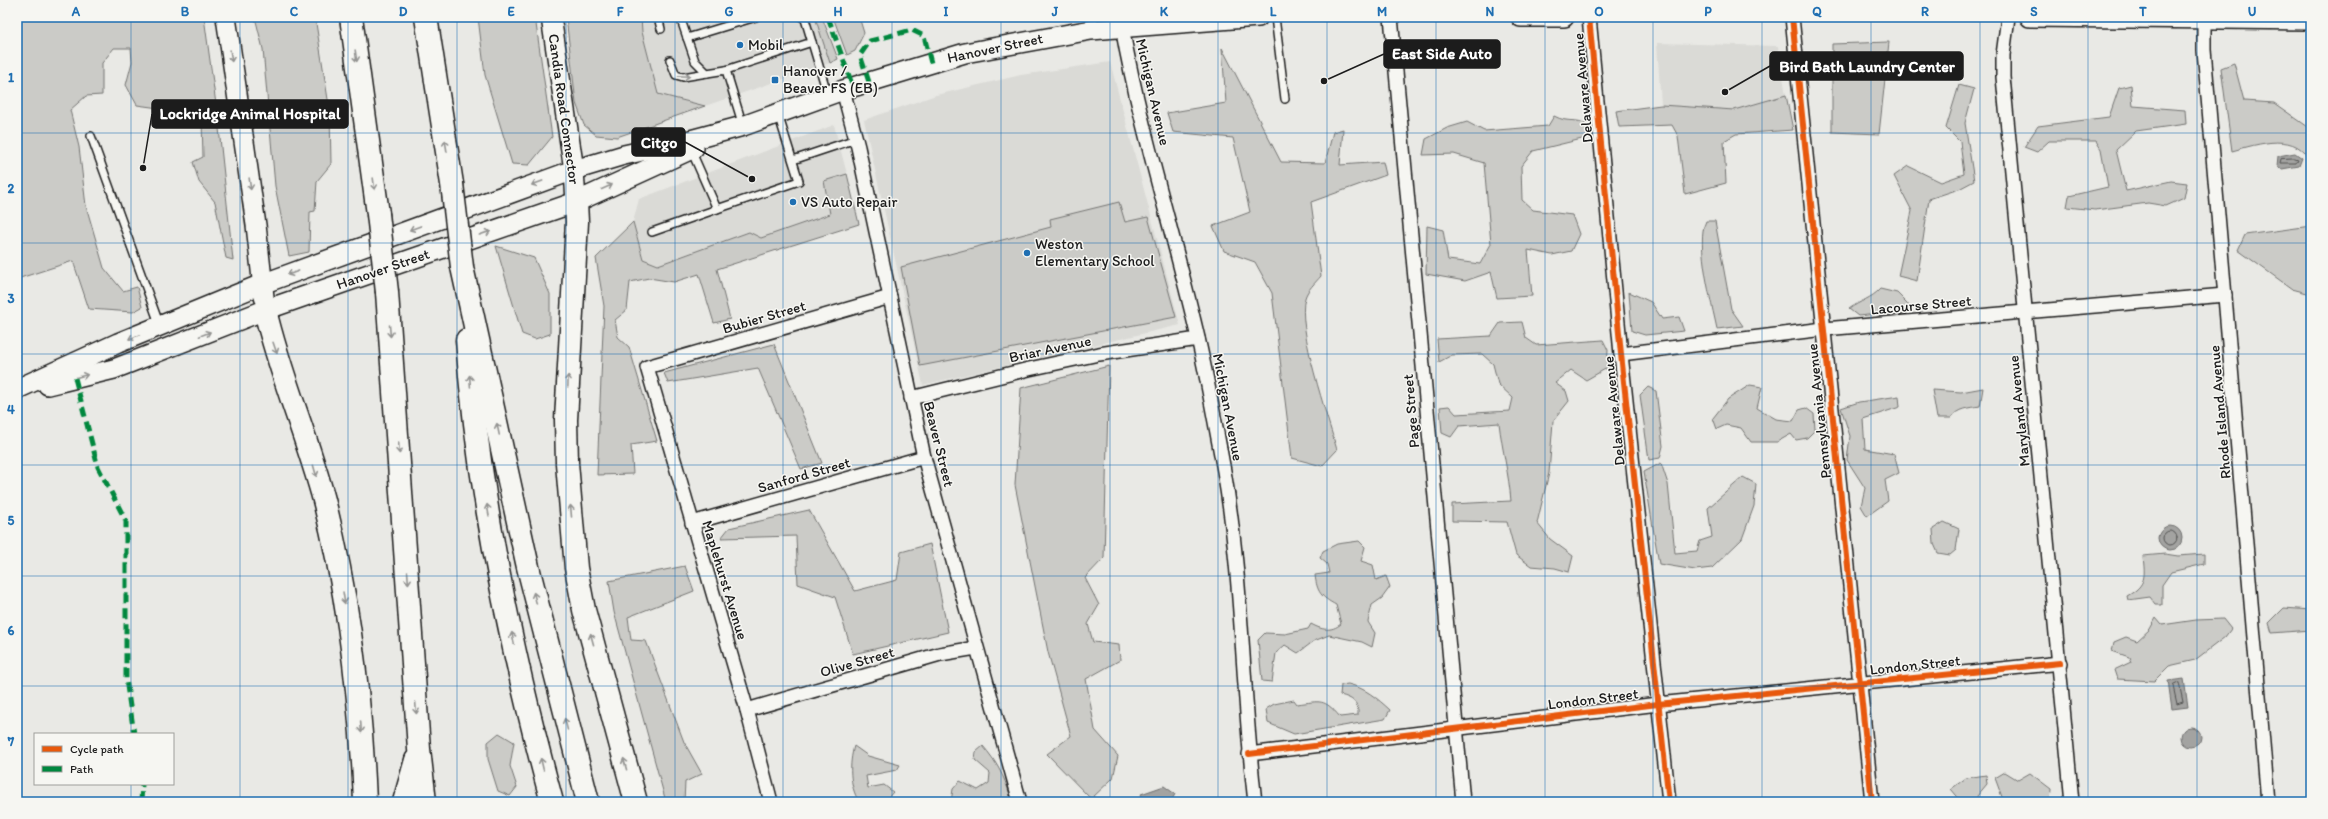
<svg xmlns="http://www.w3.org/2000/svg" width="2328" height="819" viewBox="0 0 2328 819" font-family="Itim,sans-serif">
<rect width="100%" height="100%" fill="#e9e9e5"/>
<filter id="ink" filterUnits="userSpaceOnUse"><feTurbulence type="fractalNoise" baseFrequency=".025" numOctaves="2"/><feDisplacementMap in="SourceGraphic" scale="8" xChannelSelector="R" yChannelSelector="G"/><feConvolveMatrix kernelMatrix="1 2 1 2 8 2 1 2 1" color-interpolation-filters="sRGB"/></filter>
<g filter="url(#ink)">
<g fill="#dadad6">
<polygon points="641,17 815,17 830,63 705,106 658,94 642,32"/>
<polygon points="1657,43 1778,46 1786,95 1734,110 1661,105"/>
<polygon points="1110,62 1180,325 923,385 864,120 936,95 1021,75"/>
<polygon points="834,125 847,174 824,181 830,214 761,238 749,232 658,265 643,259 633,222 639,199"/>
</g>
<g fill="#cbcbc7" stroke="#747472">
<polygon points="17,17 204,17 218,119 233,260 226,258 215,202 199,182 193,162 203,157 202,118 192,107 166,109 137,105 126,85 132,62 131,48 114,48 102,63 102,95 86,96 70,110 79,147 86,206 104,268 123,291 137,287 142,307 133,312 89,309 73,261 17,279"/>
<polygon points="255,17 315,17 330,112 331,164 317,181 315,211 310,212 309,252 289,256 275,186 263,49"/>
<polygon points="478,17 535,17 552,137 529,165 512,164 485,75"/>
<polygon points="566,17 641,17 642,32 658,94 705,106 617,137 596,135 584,125 576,103"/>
<polygon points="815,17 822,17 838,59 830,63"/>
<polygon points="833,17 859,17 864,33 855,51 847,55"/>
<polygon points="1889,42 1879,134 1832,132 1832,44"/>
<path d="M1222 48 1281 162 1325 163 1333 132 1343 129 1340 165 1383 162 1386 175 1311 202 1321 276C1316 282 1307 290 1305 298 1296 327 1328 418 1337 450L1322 466 1292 458 1272 293 1255 262 1224 251 1213 226 1250 212 1233 138 1173 132 1167 113 1226 103Z"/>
<path d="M2234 63 2244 101 2274 103 2311 129V164C2299 130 2258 144 2232 151L2221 68Z"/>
<polygon points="1959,85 1974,89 1965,123 1974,181 1959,189 1929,199 1917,281 1898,276 1912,211 1894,176 1908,166 1941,182 1964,174 1960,142 1946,128"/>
<polygon points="2131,85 2133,106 2185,110 2186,124 2136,131 2116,150 2126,191 2171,181 2187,183 2184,198 2166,206 2148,203 2095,210 2067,207 2069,196 2108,187 2101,149 2096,141 2049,141 2037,152 2024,147 2038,126 2109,117 2119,88"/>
<polygon points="1786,95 1793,130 1736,134 1724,141 1726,183 1685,194 1678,136 1672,125 1619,127 1616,111 1661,105 1734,110"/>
<path d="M1554 116C1569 124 1575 117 1588 125L1586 138 1533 151 1521 166 1522 200 1533 210 1572 215 1579 234 1571 251 1552 255 1528 250 1532 296 1497 298 1491 272 1465 281 1426 274 1427 226 1443 230 1448 260 1480 264 1491 244 1484 163 1454 154 1423 155 1426 139 1447 128 1467 122 1484 131 1548 126Z"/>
<polygon points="847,174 859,224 717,269 730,319 714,323 699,274 674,282 649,278 630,282 627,310 615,320 618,337 629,347 657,441 631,445 633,474 597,475 604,306 596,258 633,222 643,259 658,265 749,232 761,238 830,214 824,181"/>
<polygon points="1119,202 1125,222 1148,217 1176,317 920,366 901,267 1051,227 1050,219"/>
<path d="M1706 221H1715L1731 309 1743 326 1717 329C1712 304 1695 243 1706 221Z"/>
<polygon points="2311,226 2311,294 2292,289 2238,250 2245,235"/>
<polygon points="496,246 534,258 550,294 550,334 535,339 522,334"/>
<path d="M1880 289 1897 293 1908 304V311L1858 316 1849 309C1860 301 1872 298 1880 289Z"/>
<polygon points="1629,292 1651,302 1662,319 1679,317 1684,331 1645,335 1632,331"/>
<path d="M1522 322 1526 338 1536 345 1603 340 1608 350 1607 368 1586 380 1571 370 1555 383 1566 391 1569 401 1553 421 1549 473 1537 523 1550 539 1573 556 1569 572 1555 568 1531 566 1516 555 1507 522 1452 521V504L1511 501C1509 475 1502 449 1499 423L1459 426 1451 437 1442 433 1440 407 1449 406 1456 414 1510 411 1513 398 1498 384 1493 364 1482 354 1452 355 1439 362 1437 339 1491 336 1500 323Z"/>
<polygon points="774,344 822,463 801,469 758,368 668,383 664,373"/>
<polygon points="1109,366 1104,558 1085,578 1099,605 1088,624 1093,642 1119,645 1120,660 1086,679 1095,730 1118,756 1113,778 1091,799 1047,754 1071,736 1048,652 1015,485 1021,388"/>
<polygon points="1750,385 1762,387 1757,408 1776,419 1793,421 1799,410 1806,408 1814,414 1815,430 1807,438 1796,440 1791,434 1777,442 1751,442 1741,428 1726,425 1717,429 1713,418 1728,399"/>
<polygon points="1648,387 1656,391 1663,446 1660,458 1649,460 1640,395"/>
<path d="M1983 388 1980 406C1969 408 1957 408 1951 418H1937L1932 390 1961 392Z"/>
<polygon points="1899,396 1900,407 1863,419 1865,449 1894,454 1899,473 1885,480 1888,501 1867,516 1861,506 1865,488 1847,460 1850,436 1841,408 1859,402"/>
<polygon points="1661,463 1668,484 1675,553 1697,551 1700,541 1712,537 1708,508 1743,477 1756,484 1754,506 1742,539 1712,568 1695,570 1659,564 1644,472"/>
<polygon points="809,510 855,591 897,580 901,552 930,544 948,632 853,654 835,597 798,584 796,536 721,538 729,528"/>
<polygon points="1944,522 1959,529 1956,550 1950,555 1938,553 1934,544 1933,529"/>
<path d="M1359 541 1365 547 1361 561 1373 565 1376 580 1386 576 1390 587 1382 598 1372 605 1368 622 1375 633 1372 647 1362 642 1329 635 1314 641 1298 653 1285 645 1276 653 1272 682 1262 681 1258 640 1265 633 1285 634 1308 629 1311 624C1322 630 1331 632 1341 624L1336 605C1321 597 1317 592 1315 575L1329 573 1327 564 1320 558 1323 551 1337 544Z"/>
<path d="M2165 554 2178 556 2204 554V564L2171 572 2162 585V605H2156L2150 597 2128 600 2127 596C2147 585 2145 576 2143 556Z"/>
<polygon points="685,566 694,591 628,617 631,640 646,641 684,742 702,774 685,782 684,802 666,802 614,612 609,581"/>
<polygon points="2284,608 2311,610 2311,630 2272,633 2269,623"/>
<polygon points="2156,618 2162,625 2196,620 2223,619 2231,629 2225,637 2195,660 2169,666 2154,681 2117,679 2114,670 2131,662 2129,657 2112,651 2114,642 2126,637 2137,641 2150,629"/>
<path d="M1348 684C1365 688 1377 698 1390 710L1385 719 1294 734 1268 723 1266 709 1274 704 1294 700 1297 704C1321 701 1324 698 1340 717L1358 715C1359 702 1352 698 1340 695L1341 685Z"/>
<polygon points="499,733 514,742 510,766 517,787 510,796 498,791 488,759 488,742"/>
<path d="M854 746 868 756 900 765 897 770 866 776 868 788 884 785 893 792 887 799V802H859C849 785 849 764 854 746Z"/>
<path d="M983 746C996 761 1004 776 1010 795L1004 802H951L953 789 960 781 978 790 989 783 990 773 975 760 976 752Z"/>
<polygon points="2005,772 2018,780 2030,773 2051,789 2050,802 2007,802 2002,797 1995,778"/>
<polygon points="1986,775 1987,784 1977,796 1978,802 1962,802 1951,789 1966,778"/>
</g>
<g fill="#a3a3a1" stroke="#6d6d6c">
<polygon points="2295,153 2302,158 2299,166 2282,169 2277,166 2278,156"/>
<circle cx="2170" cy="538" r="12"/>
<polygon points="2184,679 2188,707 2172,709 2168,681"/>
<circle cx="2191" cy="737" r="10"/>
<polygon points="1164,786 1175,794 1171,802 1144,802 1141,794"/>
</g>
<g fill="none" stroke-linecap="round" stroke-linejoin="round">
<g stroke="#525251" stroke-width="1">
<polygon points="2295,158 2298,159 2296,163 2280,163 2281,159"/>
<circle cx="2170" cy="538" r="7"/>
<polygon points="2179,683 2183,702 2177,704 2173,686"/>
</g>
<defs>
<g id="service">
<polyline points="658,17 661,29"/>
<polyline points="680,17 695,61 707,73 726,70 812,42"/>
<polyline points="802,17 805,19 828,96"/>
<polyline points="1275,17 1285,99"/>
<polyline points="687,38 756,17"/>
<polyline points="670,60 676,75 683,77 707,73"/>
<polyline points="726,70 743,126"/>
<polyline points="91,136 160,326"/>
<polyline points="691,150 717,209 799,181 778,114"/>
<polyline points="793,160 856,139"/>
<polyline points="652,232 717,209"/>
</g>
<g id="minor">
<polyline points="1391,17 1463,802"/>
<polyline points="1589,17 1621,354 1669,802"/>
<polyline points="1792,17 1872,802"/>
<polyline points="2008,17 2003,55 2003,77 2072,802"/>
<polyline points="2204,19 2204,50 2268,802"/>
<path d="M1122 27C1141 132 1174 234 1198 338 1208 382 1216 427 1224 471 1243 580 1242 692 1255 802"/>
<polyline points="843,90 858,147 924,457 1020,802"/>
<polyline points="1621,354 1824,329 2225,295"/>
<polyline points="911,398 1029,369 1099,354 1198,339"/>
<polyline points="692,523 924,457"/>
<polyline points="747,710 940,654 976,648"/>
<polyline points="1249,754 1658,704 2060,663"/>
<polyline points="771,802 747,710 647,367 890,297"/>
</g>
<g id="secondary">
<polyline points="226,17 256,225 264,297"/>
<polyline points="551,17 574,170 576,202"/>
<polyline points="1521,17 1564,17"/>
<polyline points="2030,17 2311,20"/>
<polyline points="48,385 114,369 265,310 576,202 694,148"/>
<polyline points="17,389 118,343 262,284 574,170 624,155 687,141 743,126 843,90 965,53 1091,30 1258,17"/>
</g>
<g id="motorway">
<polyline points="351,17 378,214"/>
<polyline points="426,17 452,184"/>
<polyline points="576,202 577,222 566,420 567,463 576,568 584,610 636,802"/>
<polyline points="462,267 528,567 588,802"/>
<polyline points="387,292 419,749 425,802"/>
<path d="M265 310C280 375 307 436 324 500 349 599 361 701 365 802"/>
<path d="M467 340C478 495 511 651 552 802"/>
<polyline points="404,802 416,760"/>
</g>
</defs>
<use href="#service" stroke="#1c1c1c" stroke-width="10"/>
<use href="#minor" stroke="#1c1c1c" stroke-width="16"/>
<use href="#secondary" stroke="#1c1c1c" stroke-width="22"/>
<use href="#motorway" stroke="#1c1c1c" stroke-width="25"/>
<use href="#service" stroke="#f6f6f2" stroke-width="7"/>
<use href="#minor" stroke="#f6f6f2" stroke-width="13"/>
<use href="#secondary" stroke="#f6f6f2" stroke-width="19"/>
<use href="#motorway" stroke="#f6f6f2" stroke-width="22"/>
<defs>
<g id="motorway-bridge">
<polyline points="452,184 462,267"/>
<polyline points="378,214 387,292"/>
</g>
</defs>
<use href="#motorway-bridge" stroke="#1c1c1c" stroke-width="25" stroke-linecap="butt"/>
<use href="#motorway-bridge" stroke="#f6f6f2" stroke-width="22"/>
<g stroke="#00873e" stroke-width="5" stroke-dasharray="10 5" stroke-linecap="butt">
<polyline points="828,17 853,87"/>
<polyline points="869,82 860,55 870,41 912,30 924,36 931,63"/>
<polyline points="75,378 98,467 126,521 126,679 134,734"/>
<polyline points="141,802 142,784"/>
</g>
<defs>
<g id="cycleway">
<polyline points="1589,17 1621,354 1669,802"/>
<polyline points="1792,17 1872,802"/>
<polyline points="1249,754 1658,704 2060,663"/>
</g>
</defs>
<use href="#cycleway" stroke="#f6f6f2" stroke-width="8"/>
<use href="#cycleway" stroke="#e8590c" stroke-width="6"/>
</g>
<defs><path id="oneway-shaft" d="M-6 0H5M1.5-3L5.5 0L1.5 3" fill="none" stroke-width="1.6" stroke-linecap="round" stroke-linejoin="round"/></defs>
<g stroke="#949492">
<use href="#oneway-shaft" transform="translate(231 56) rotate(82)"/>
<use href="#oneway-shaft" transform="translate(356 56) rotate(82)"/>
<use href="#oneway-shaft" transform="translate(684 76) rotate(3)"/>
<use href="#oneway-shaft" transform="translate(446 146) rotate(-99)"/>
<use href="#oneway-shaft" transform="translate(537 183) rotate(160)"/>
<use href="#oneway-shaft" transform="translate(250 184) rotate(82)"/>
<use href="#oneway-shaft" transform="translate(374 184) rotate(82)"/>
<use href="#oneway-shaft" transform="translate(607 187) rotate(-24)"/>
<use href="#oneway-shaft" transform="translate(415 228) rotate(160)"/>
<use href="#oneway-shaft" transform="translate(485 233) rotate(-19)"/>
<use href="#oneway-shaft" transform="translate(293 273) rotate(160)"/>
<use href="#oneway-shaft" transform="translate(390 331) rotate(85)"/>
<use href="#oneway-shaft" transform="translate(205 334) rotate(-21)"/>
<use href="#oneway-shaft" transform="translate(134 337) rotate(158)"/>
<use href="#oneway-shaft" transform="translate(275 348) rotate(71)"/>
<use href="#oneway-shaft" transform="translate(82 376) rotate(-14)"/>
<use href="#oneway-shaft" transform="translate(470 381) rotate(-94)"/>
<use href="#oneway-shaft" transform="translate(568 381) rotate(-88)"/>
<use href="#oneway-shaft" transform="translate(498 429) rotate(-102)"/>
<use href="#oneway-shaft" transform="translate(399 448) rotate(86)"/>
<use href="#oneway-shaft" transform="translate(315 471) rotate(74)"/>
<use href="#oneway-shaft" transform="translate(488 510) rotate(-100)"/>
<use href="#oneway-shaft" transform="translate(571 511) rotate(-95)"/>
<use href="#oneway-shaft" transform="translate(408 578) rotate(86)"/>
<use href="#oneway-shaft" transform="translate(344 598) rotate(81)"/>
<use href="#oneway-shaft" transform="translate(535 598) rotate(-104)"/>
<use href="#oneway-shaft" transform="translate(513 638) rotate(-102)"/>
<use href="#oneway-shaft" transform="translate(592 639) rotate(-105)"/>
<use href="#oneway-shaft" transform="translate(416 708) rotate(86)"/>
<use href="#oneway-shaft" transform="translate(566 724) rotate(-104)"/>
<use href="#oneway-shaft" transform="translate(361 727) rotate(86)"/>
<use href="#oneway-shaft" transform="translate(542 764) rotate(-103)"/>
<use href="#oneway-shaft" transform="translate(625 764) rotate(-105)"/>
</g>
</g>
<path fill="none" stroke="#1f6fb2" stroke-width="1" stroke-opacity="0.55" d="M131 17V734M240 17V802M348 17V802M457 17V802M566 17V802M675 17V802M783 17V802M892 17V802M1001 17V802M1110 17V802M1218 17V802M1327 17V802M1436 17V802M1545 17V802M1653 17V802M1762 17V802M1871 17V802M1980 17V802M2088 17V802M2197 17V802M17 133H2311M17 243H2311M17 354H2311M17 465H2311M17 576H2311M17 686H2311M131 784V802"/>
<g fill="#1f6fb2" stroke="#f6f6f2" stroke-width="1.5">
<circle cx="740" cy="45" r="4"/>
<rect x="771" y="76" width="8" height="8" rx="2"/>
<circle cx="793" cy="202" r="4"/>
<circle cx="1027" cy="253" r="4"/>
</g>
<g text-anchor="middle" stroke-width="3" stroke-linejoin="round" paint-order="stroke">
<g font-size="15" fill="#1c1c1c" stroke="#f6f6f2" text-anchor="start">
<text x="748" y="50">Mobil</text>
<text x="783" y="76">Hanover /<tspan x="783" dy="17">Beaver FS (EB)</tspan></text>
<text x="801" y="207">VS Auto Repair</text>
<text x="1035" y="249">Weston<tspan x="1035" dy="17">Elementary School</tspan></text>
</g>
<g font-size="15" fill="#1c1c1c" stroke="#f6f6f2">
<text transform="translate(995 48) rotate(-12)" y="5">Hanover Street</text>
<text transform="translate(1583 88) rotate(-95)" y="5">Delaware Avenue</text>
<text transform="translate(1153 92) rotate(77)" y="5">Michigan Avenue</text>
<text transform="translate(564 109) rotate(82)" y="5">Candia Road Connector</text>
<text transform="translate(383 269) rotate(-19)" y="5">Hanover Street</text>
<text transform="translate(1921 305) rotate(-5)" y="5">Lacourse Street</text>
<text transform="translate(764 317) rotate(-16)" y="5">Bubier Street</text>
<text transform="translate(1050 349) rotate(-12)" y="5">Briar Avenue</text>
<text transform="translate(1228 407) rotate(79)" y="5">Michigan Avenue</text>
<text transform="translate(1411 411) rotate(-95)" y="5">Page Street</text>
<text transform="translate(1614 411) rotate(-96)" y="5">Delaware Avenue</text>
<text transform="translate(1819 411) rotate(-96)" y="5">Pennsylvania Avenue</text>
<text transform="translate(2019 411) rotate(-96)" y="5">Maryland Avenue</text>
<text transform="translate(2220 412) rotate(-95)" y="5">Rhode Island Avenue</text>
<text transform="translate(939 444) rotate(76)" y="5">Beaver Street</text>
<text transform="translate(804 475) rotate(-16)" y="5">Sanford Street</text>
<text transform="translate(725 580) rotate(73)" y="5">Maplehurst Avenue</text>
<text transform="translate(857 662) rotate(-16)" y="5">Olive Street</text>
<text transform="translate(1915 665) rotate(-6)" y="5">London Street</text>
<text transform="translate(1593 699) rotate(-7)" y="5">London Street</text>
</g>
</g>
<path fill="none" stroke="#1c1c1c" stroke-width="1.5" d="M1324 81L1384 54M1725 92L1770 66M143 168L152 114M752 179L685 142"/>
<g fill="#1c1c1c" stroke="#f6f6f2" stroke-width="1.5">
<circle cx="1324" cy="81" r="4"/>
<circle cx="1725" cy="92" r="4"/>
<circle cx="143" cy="168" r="4"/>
<circle cx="752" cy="179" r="4"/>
</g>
<g fill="#1c1c1c" stroke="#1c1c1c" stroke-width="1.5">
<rect x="1384" y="40" width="116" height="28" rx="4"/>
<rect x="1770" y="52" width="193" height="28" rx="4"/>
<rect x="152" y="100" width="196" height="28" rx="4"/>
<rect x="632" y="128" width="53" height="28" rx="4"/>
</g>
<g font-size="16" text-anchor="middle" font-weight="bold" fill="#fff">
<text x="1442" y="59">East Side Auto</text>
<text x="1867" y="72">Bird Bath Laundry Center</text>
<text x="250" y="119">Lockridge Animal Hospital</text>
<text x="659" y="148">Citgo</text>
</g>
<rect width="2328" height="819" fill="none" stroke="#f6f6f2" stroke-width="44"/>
<rect x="34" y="733" width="140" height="52" fill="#f6f6f2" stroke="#9f9f9c"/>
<rect x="42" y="746" width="20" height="6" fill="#e8590c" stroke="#9f9f9c"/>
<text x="70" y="753" font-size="12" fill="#1c1c1c">Cycle path</text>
<rect x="42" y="766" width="20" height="6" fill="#00873e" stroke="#9f9f9c"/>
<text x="70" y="773" font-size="12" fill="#1c1c1c">Path</text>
<rect x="22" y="22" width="2284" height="775" fill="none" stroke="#1f6fb2" stroke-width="1.5"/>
<g font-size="13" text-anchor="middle" font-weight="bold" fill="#1f6fb2">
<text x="76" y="16">A</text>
<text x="185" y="16">B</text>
<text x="294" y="16">C</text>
<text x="403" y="16">D</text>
<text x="511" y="16">E</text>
<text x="620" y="16">F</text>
<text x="729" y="16">G</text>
<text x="838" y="16">H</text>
<text x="946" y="16">I</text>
<text x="1055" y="16">J</text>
<text x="1164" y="16">K</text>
<text x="1273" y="16">L</text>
<text x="1382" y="16">M</text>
<text x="1490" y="16">N</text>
<text x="1599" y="16">O</text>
<text x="1708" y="16">P</text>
<text x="1817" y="16">Q</text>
<text x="1925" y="16">R</text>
<text x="2034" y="16">S</text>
<text x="2143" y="16">T</text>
<text x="2252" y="16">U</text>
<text x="11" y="82">1</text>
<text x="11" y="193">2</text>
<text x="11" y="303">3</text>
<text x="11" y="414">4</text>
<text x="11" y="525">5</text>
<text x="11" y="635">6</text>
<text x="11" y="746">7</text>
</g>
</svg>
